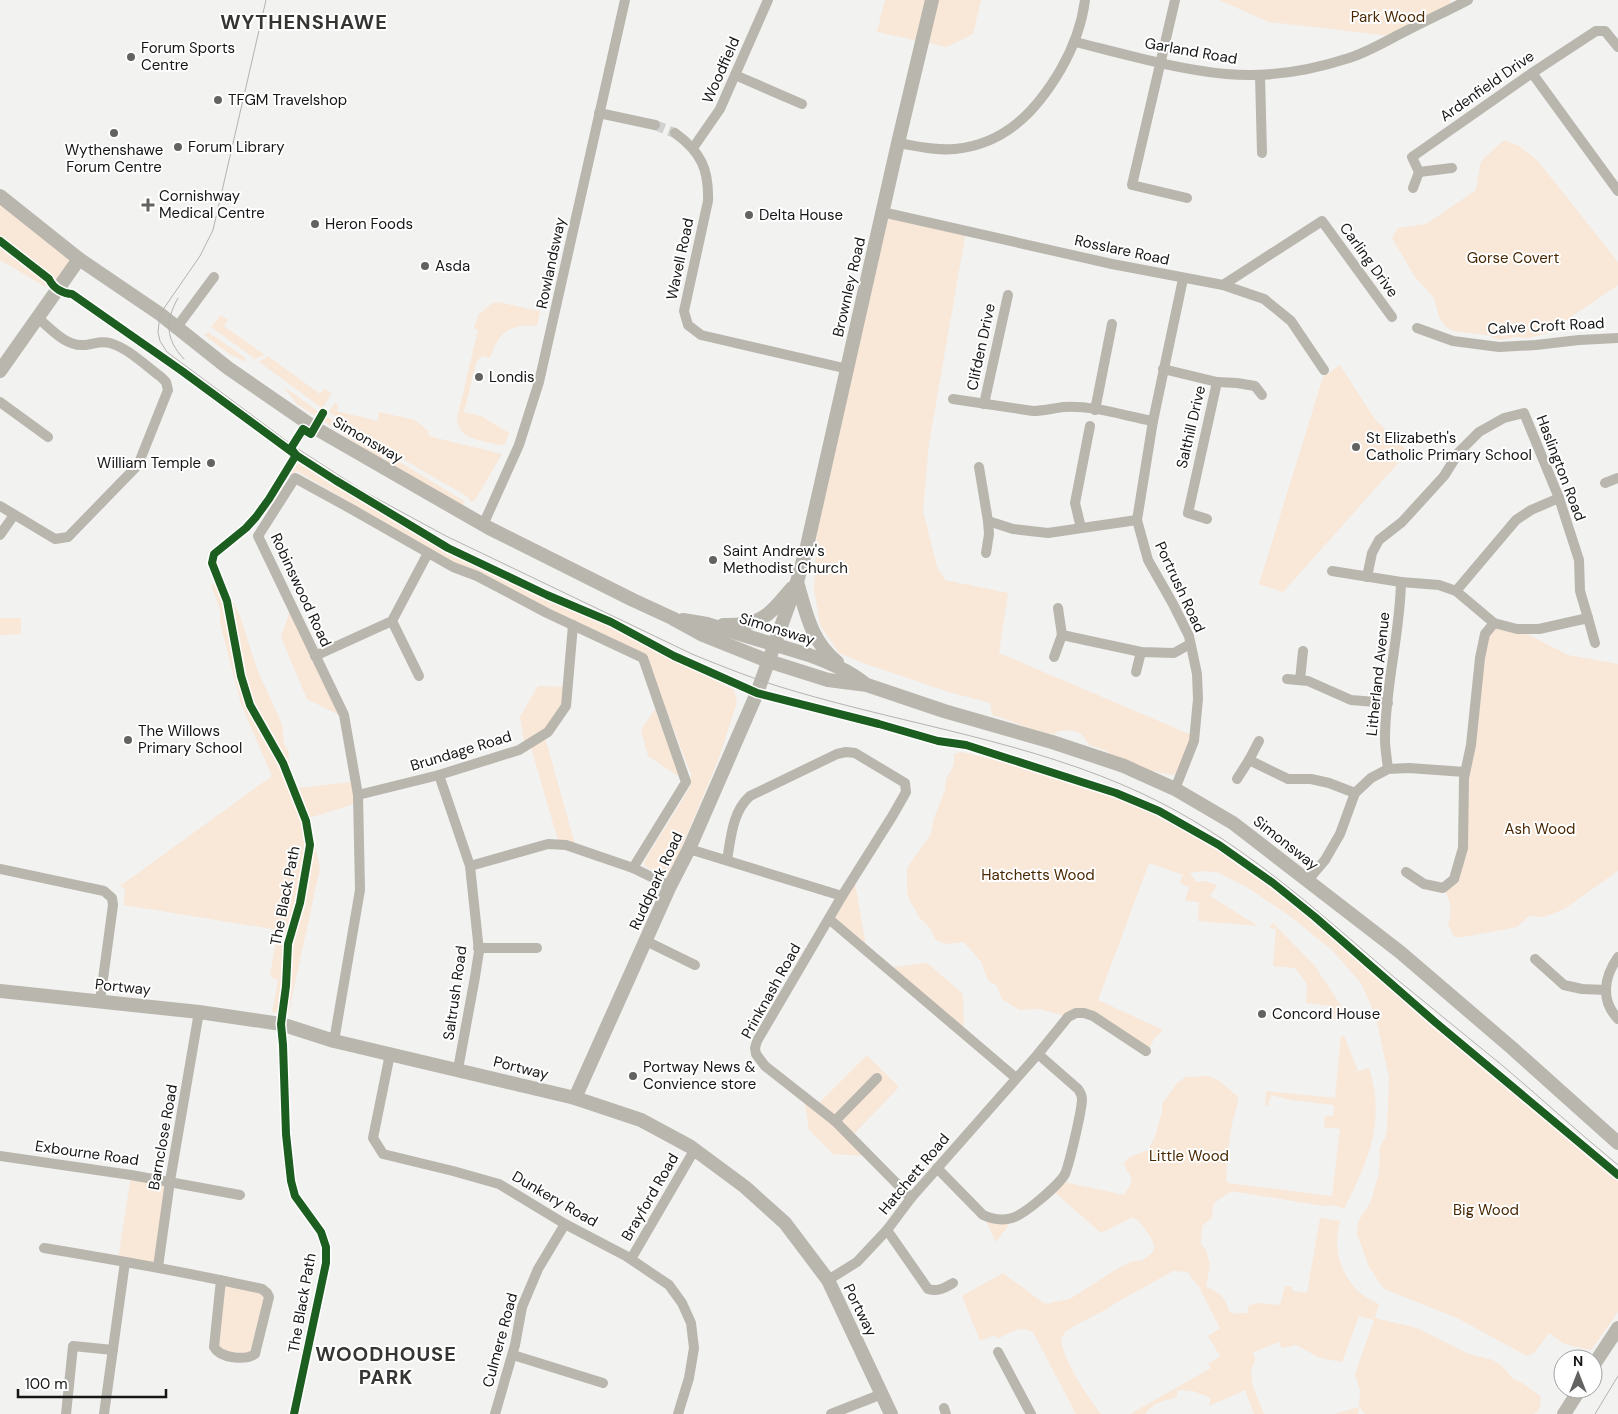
<svg xmlns="http://www.w3.org/2000/svg" width="1618" height="1414" viewBox="0 0 1618 1414" font-family="'DM Sans',sans-serif">
<rect width="100%" height="100%" fill="#f2f2f1"/>
<g fill="#f9e7d8">
<polygon points="885,0 981,0 973,34 947,47 877,32"/>
<polygon points="1219,0 1451,0 1448,6 1391,36 1269,22"/>
<polygon points="1504,140 1519,146 1538,161 1618,262 1618,285 1546,334 1527,338 1515,337 1500,340 1487,335 1453,331 1445,326 1439,317 1434,298 1415,277 1392,238 1398,228 1426,224 1476,190 1481,161"/>
<polygon points="0,196 79,259 57,289 46,287 0,260"/>
<path d="M882 212 966 231 929 443 923 511 937 567 945 580 1008 593 999 653 1194 736 1181 774 1172 775 1144 769 1115 757 1104 750 1089 745C1080 729 1076 730 1058 731L1055 734C1032 733 1013 720 992 715L990 703 949 692 866 664 839 653 820 625 814 589 817 528Z"/>
<path d="M498 302 540 311 537 326C509 324 499 332 490 358L484 356 477 360 464 412 481 416 509 433 505 444 501 445C483 440 458 441 457 418L478 330 474 328 478 315 491 304Z"/>
<polygon points="221,315 228,320 224,326 265,355 255,359 211,327"/>
<polygon points="208,332 244,357 247,362 231,355 204,335"/>
<polygon points="268,356 320,394 324,389 332,393 322,408 259,362"/>
<polygon points="1340,365 1374,418 1408,452 1283,592 1259,584 1323,377"/>
<polygon points="283,386 319,412 318,418 297,404"/>
<polygon points="335,403 339,405 336,411 378,421 379,412 415,420 429,432 428,436 502,454 475,500 471,502 468,497 387,450 329,412"/>
<polygon points="326,416 385,453 381,460 323,421"/>
<polygon points="296,455 448,548 547,595 611,622 674,656 700,673 734,690 737,702 719,758 670,875 656,872 645,866 644,862 690,787 691,774 647,660 642,654 434,552 297,471 292,475 284,474"/>
<polygon points="388,455 464,501 463,507 384,461"/>
<polygon points="222,580 240,616 257,669 282,724 284,744 288,750 290,769 297,788 353,782 354,804 309,818 320,868 288,1015 272,1012 278,980 274,979 270,975 278,930 124,905 125,889 120,886 272,776 241,704 220,623 220,609 211,585"/>
<polygon points="291,608 339,715 307,699 281,637"/>
<polygon points="0,618 21,618 21,634 0,635"/>
<path d="M1494 623 1517 629 1568 655 1618 664V871L1564 909 1544 917 1529 916 1517 927 1463 937H1454L1448 924C1453 910 1450 900 1443 888L1454 879 1463 848 1464 792 1480 658Z"/>
<polygon points="538,686 567,687 566,706 544,734 576,848 559,844 530,744 525,747 520,717"/>
<polygon points="655,709 681,778 648,756 641,730"/>
<polygon points="962,752 988,758 996,758 1111,795 1161,818 1159,811 1219,845 1273,883 1315,917 1435,1022 1618,1175 1618,1312 1591,1350 1564,1344 1549,1333 1534,1353 1527,1356 1457,1318 1384,1289 1369,1267 1357,1234 1358,1222 1371,1201 1379,1173 1380,1147 1385,1138 1387,1129 1389,1078 1376,1017 1361,983 1332,950 1291,917 1248,888 1217,872 1201,871 1190,873 1196,882 1204,881 1217,885 1210,896 1258,926 1198,921 1199,902 1185,901 1189,887 1181,884 1180,882 1183,875 1149,863 1098,1000 1163,1030 1154,1039 1149,1049 1093,1016 1068,1017 1040,1009 1019,1010 1002,999 997,986 989,981 985,973 982,963 964,942 947,944 936,940 929,927 918,916 915,909 910,902 907,892 907,868 931,834 934,818 945,790 946,779 954,765 954,754"/>
<polygon points="854,878 867,951 829,919"/>
<polygon points="1273,923 1315,966 1347,1015 1338,1019 1329,1019 1330,1006 1306,1003 1307,984 1295,968 1273,966 1276,929 1269,928"/>
<polygon points="927,963 963,994 964,1034 887,968"/>
<path d="M1341 1036H1344L1358 1071 1369 1068C1386 1123 1368 1161 1344 1209L1333 1205 1323 1206 1231 1191 1213 1204 1212 1217 1202 1226 1201 1244 1206 1250 1210 1266 1206 1286C1218 1293 1226 1296 1229 1311L1235 1314 1247 1313 1249 1305 1261 1303 1280 1305 1285 1286 1292 1287 1293 1291 1307 1293 1320 1218 1340 1221C1330 1255 1346 1291 1379 1304L1375 1318 1417 1328 1469 1354 1493 1360 1504 1368 1512 1378 1524 1384 1540 1396C1541 1404 1541 1410 1534 1414H1365L1359 1407 1358 1414H1334L1359 1407 1360 1391 1355 1374 1374 1320 1359 1316 1342 1362 1320 1358 1296 1345 1282 1348 1279 1342 1253 1352 1255 1360C1245 1377 1258 1397 1264 1414H1254L1245 1390 1209 1406 1211 1398 1193 1391 1177 1390V1397C1165 1400 1152 1403 1145 1414H1130L1211 1368 1208 1364 1220 1356 1208 1336 1220 1328 1198 1285 1192 1279 1188 1272 1173 1271 1121 1300 1103 1311 1074 1326 1065 1332 1061 1338C1061 1357 1089 1399 1101 1414H1076L1033 1332C1021 1325 1008 1333 998 1339L995 1335 980 1341 962 1296 1003 1273 1045 1304 1070 1299 1115 1270 1130 1262 1143 1260 1152 1253C1153 1251 1154 1247 1154 1245 1153 1238 1139 1220 1133 1217L1101 1233 1052 1190 1060 1181 1124 1195C1126 1191 1130 1187 1131 1183 1133 1176 1125 1170 1124 1163L1130 1157 1148 1150 1155 1137 1162 1112V1104L1178 1082 1186 1077 1208 1076 1217 1079 1238 1097C1238 1107 1235 1111 1233 1120 1228 1139 1228 1160 1226 1180L1228 1183 1332 1196 1340 1129 1324 1127 1325 1116H1333L1334 1105 1291 1100 1271 1095 1268 1106 1265 1105 1266 1091 1335 1098Z"/>
<polygon points="867,1055 899,1087 851,1137 870,1156 833,1154 809,1130 804,1097 816,1106"/>
<polygon points="131,1175 170,1181 158,1267 118,1260"/>
<polygon points="983,1215 1014,1218 996,1242"/>
<polygon points="221,1280 267,1293 255,1354 216,1351"/>
</g>
<g fill="none" stroke-linecap="round" stroke-linejoin="round">
<polyline stroke="#d1d1d0" stroke-width="10" stroke-dasharray="10 5" stroke-linecap="butt" points="655,125 675,133"/>
<g stroke="#b9b6ae" stroke-width="10">
<polyline points="1175,0 1132,185 1187,198"/>
<path d="M1075 42C1124 54 1175 69 1226 74 1268 78 1309 71 1349 58 1368 52 1386 41 1404 32 1425 21 1447 11 1468 0"/>
<polyline points="1532,73 1618,191"/>
<polyline points="735,75 802,104"/>
<polyline points="1260,75 1262,153"/>
<polyline points="599,113 655,125"/>
<path d="M675 133C701 152 709 169 708 201L684 311 688 325 701 335 848 369"/>
<path d="M898 143C916 146 936 151 955 149 1006 144 1037 110 1061 69 1073 48 1082 24 1085 0"/>
<polyline points="693,148 720,109 768,0"/>
<polyline points="1452,168 1419,172 1412,157 1532,73 1596,31 1605,31 1618,47"/>
<polyline points="1413,188 1419,172"/>
<polyline points="882,212 1112,264 1223,285 1264,299 1291,321 1324,370"/>
<polyline points="1223,285 1322,221 1392,317"/>
<polyline points="177,327 214,277"/>
<polyline points="1417,328 1453,341 1499,347 1536,345 1579,340 1618,338"/>
<polyline points="1163,369 1217,382 1188,513 1207,519"/>
<polyline points="1217,382 1237,383 1255,386 1262,395"/>
<path d="M953 399 1033 411C1044 411 1054 408 1064 407 1093 405 1125 416 1153 421"/>
<polyline points="0,402 48,437"/>
<polyline points="984,404 1008,295"/>
<polyline points="1095,410 1112,324"/>
<polyline points="979,467 988,521 989,534 986,553"/>
<polyline points="1605,483 1618,478"/>
<path d="M0 506 55 539 68 537 138 465 168 390 166 382 161 377C146 366 128 348 110 343 100 340 92 345 83 345 65 346 50 328 38 318"/>
<polyline points="988,521 1013,529 1048,533 1137,520"/>
<polyline points="483,525 519,445 539,382 625,0"/>
<polyline points="1081,528 1075,503 1090,426"/>
<polyline points="0,535 14,515"/>
<polyline points="1332,571 1401,582 1439,585 1456,591 1494,623 1517,629 1539,629 1588,618 1595,643"/>
<polyline points="1367,577 1372,553 1379,540 1402,522 1444,476 1459,452 1479,432 1504,418 1524,413 1559,498 1579,560 1580,591 1588,618"/>
<polyline points="1456,591 1516,520 1531,510 1559,498"/>
<polyline points="1058,608 1062,635 1141,652 1174,653 1190,644"/>
<polyline points="392,621 419,676"/>
<polyline points="315,656 392,621 428,553"/>
<polyline points="1054,657 1062,635"/>
<polyline points="1136,672 1141,652"/>
<polyline points="1287,679 1308,681 1351,700 1388,703"/>
<polyline points="1300,680 1303,651"/>
<polyline points="1259,741 1249,760 1288,779 1311,779 1329,783 1355,793"/>
<path d="M1388 769C1387 759 1385 749 1385 739 1385 686 1400 635 1401 582"/>
<polyline points="439,775 470,866 479,951 475,977 458,1069"/>
<polyline points="1237,779 1249,760"/>
<polyline points="1175,789 1194,741 1198,699 1197,674 1189,636 1173,604 1148,560 1137,520 1153,421 1183,279"/>
<polyline points="358,795 439,775 519,750 548,732 566,706 573,625"/>
<polyline points="689,849 842,896 757,1041 755,1048 756,1054 765,1066 835,1121 911,1198"/>
<path d="M727 860C731 838 732 812 750 796L837 754 846 752 855 753 905 783 906 792 893 815 842 896"/>
<polyline points="470,866 548,844 566,845 633,868 670,886"/>
<polyline points="0,869 104,891 112,898 113,905 100,1001"/>
<polyline points="1406,872 1424,884 1443,888 1454,879 1463,848 1464,778 1471,745 1480,658 1485,634 1494,623"/>
<polyline points="1308,880 1325,860 1340,834 1355,793 1371,778 1388,769 1409,768 1465,772"/>
<polyline points="829,919 1016,1078"/>
<polyline points="646,941 695,965"/>
<polyline points="478,948 537,948"/>
<path d="M1618 957C1604 977 1600 1000 1618 1019"/>
<polyline points="1535,959 1564,985 1582,989 1606,990"/>
<polyline points="334,1041 360,890 358,795 344,715 258,536 295,478 355,511 453,567 477,576 547,613 643,658 686,782 633,868"/>
<polyline points="390,1054 373,1138 383,1154 453,1171 499,1184 565,1224 626,1256 669,1285 682,1303 691,1323 694,1348 689,1378 678,1414"/>
<polyline points="835,1121 877,1078"/>
<polyline points="0,1156 131,1175 240,1195"/>
<path d="M937 1168 983 1215C992 1219 1002 1221 1012 1218 1024 1215 1059 1185 1065 1174 1069 1165 1082 1110 1082 1099 1082 1095 1080 1092 1078 1089L1038 1054"/>
<path d="M887 1230 928 1289C938 1292 944 1288 953 1283"/>
<path d="M44 1248C117 1260 190 1273 262 1289L267 1293 269 1297 255 1354C245 1361 220 1358 214 1347L221 1280"/>
<polyline points="631,1259 695,1149"/>
<polyline points="158,1267 170,1181 199,1012"/>
<polyline points="828,1280 857,1262 887,1230 911,1198 1038,1054 1068,1017 1076,1013 1084,1013 1093,1016 1146,1051"/>
<polyline points="998,1352 1031,1414"/>
<polyline points="513,1355 603,1383"/>
<polyline points="944,1408 946,1414"/>
<polyline points="66,1414 73,1346 113,1350"/>
<polyline points="104,1414 125,1262"/>
<polyline points="495,1414 515,1345 522,1307 538,1269 565,1224"/>
<polyline points="831,1414 882,1394"/>
</g>
<g stroke="#b9b6ae" stroke-width="14">
<polyline points="0,196 79,259 160,314 228,368 315,428 489,528 633,600 672,618 703,635 768,661 828,680 867,685 944,711 1052,742 1124,766 1175,789 1233,823 1400,952 1512,1048 1618,1143"/>
<polyline points="0,371 79,259"/>
<path d="M797 582C806 612 811 642 837 662"/>
<path d="M683 620 707 624 809 655C828 662 848 670 864 683"/>
<path d="M723 625C762 626 768 616 792 588"/>
<polyline points="0,991 199,1012 281,1024 334,1041 575,1098 641,1120 691,1147 745,1187 785,1223 828,1280 891,1414"/>
<polyline points="575,1098 670,886 689,849 757,693 797,582 807,546 898,143 932,0"/>
<polyline points="1593,1366 1618,1328"/>
<polyline points="1564,1414 1580,1389"/>
</g>
<g stroke="#b5b2af" stroke-width="1">
<path d="M266 0 213 230 200 256 160 314 158 332 160 341 167 352 292 445 363 491 446 536 692 654C726 668 759 681 794 691 909 725 1031 742 1141 793 1238 838 1314 908 1394 977 1430 1007 1467 1036 1503 1066 1542 1099 1579 1133 1618 1165"/>
<path d="M178 298C165 321 165 339 184 359"/>
<polyline points="1595,1414 1618,1376"/>
</g>
<defs>
<g id="cycleway">
<path d="M0 241 49 279C53 288 63 294 72 294L182 371 296 455 335 480 448 548 547 595 611 622 674 656 757 693 879 724 938 741 966 745 1116 793 1159 811 1219 845 1273 883 1315 917 1435 1022 1618 1175"/>
<polyline points="296,455 291,448 303,429 311,434 323,413"/>
<polyline points="294,1414 326,1263 326,1247 321,1232 295,1196 291,1181 286,1134 283,1045 281,1024 286,986 288,944 300,903 310,845 306,821 283,763 250,705 241,676 227,601 212,563 214,554 246,528 256,517 269,499 296,455"/>
</g>
</defs>
<use href="#cycleway" stroke="#fff" stroke-width="11"/>
<use href="#cycleway" stroke="#1b5e20" stroke-width="8"/>
</g>
<g fill="#636362" stroke="#fff" stroke-width="2">
<circle cx="131" cy="57" r="5"/>
<circle cx="218" cy="100" r="5"/>
<circle cx="114" cy="133" r="5"/>
<circle cx="178" cy="147" r="5"/>
<path d="M145.5 197.5h5v5h5v5h-5v5h-5v-5h-5v-5h5z"/>
<circle cx="749" cy="215" r="5"/>
<circle cx="315" cy="224" r="5"/>
<circle cx="425" cy="266" r="5"/>
<circle cx="479" cy="377" r="5"/>
<circle cx="1356" cy="447" r="5"/>
<circle cx="211" cy="463" r="5"/>
<circle cx="713" cy="560" r="5"/>
<circle cx="128" cy="740" r="5"/>
<circle cx="1262" cy="1014" r="5"/>
<circle cx="633" cy="1076" r="5"/>
</g>
<g text-anchor="middle" stroke-width="4" stroke-linejoin="round" paint-order="stroke">
<g font-size="15" fill="#492802" stroke="#fff">
<text x="1388" y="22">Park Wood</text>
<text x="1513" y="263">Gorse Covert</text>
<text x="1540" y="834">Ash Wood</text>
<text x="1038" y="880">Hatchetts Wood</text>
<text x="1189" y="1161">Little Wood</text>
<text x="1486" y="1215">Big Wood</text>
</g>
<g font-size="15" fill="#161615" stroke="#fff" text-anchor="start">
<text x="141" y="53">Forum Sports<tspan x="141" dy="17">Centre</tspan></text>
<text x="228" y="105">TFGM Travelshop</text>
<text x="188" y="152">Forum Library</text>
<text x="114" y="155" text-anchor="middle">Wythenshawe<tspan x="114" dy="17">Forum Centre</tspan></text>
<text x="159" y="201">Cornishway<tspan x="159" dy="17">Medical Centre</tspan></text>
<text x="759" y="220">Delta House</text>
<text x="325" y="229">Heron Foods</text>
<text x="435" y="271">Asda</text>
<text x="489" y="382">Londis</text>
<text x="1366" y="443">St Elizabeth's<tspan x="1366" dy="17">Catholic Primary School</tspan></text>
<text x="201" y="468" text-anchor="end">William Temple</text>
<text x="723" y="556">Saint Andrew's<tspan x="723" dy="17">Methodist Church</tspan></text>
<text x="138" y="736">The Willows<tspan x="138" dy="17">Primary School</tspan></text>
<text x="1272" y="1019">Concord House</text>
<text x="643" y="1072">Portway News &amp;<tspan x="643" dy="17">Convience store</tspan></text>
</g>
<g font-size="15" fill="#161615" stroke="#fff">
<text transform="translate(1191 51) rotate(10)" y="5">Garland Road</text>
<text transform="translate(721 70) rotate(-66)" y="5">Woodfield</text>
<text transform="translate(1487 86) rotate(-35)" y="5">Ardenfield Drive</text>
<text transform="translate(1122 250) rotate(12)" y="5">Rosslare Road</text>
<text transform="translate(680 259) rotate(-78)" y="5">Wavell Road</text>
<text transform="translate(1369 260) rotate(54)" y="5">Carling Drive</text>
<text transform="translate(551 263) rotate(-78)" y="5">Rowlandsway</text>
<text transform="translate(849 287) rotate(-77)" y="5">Brownley Road</text>
<text transform="translate(1546 326) rotate(-3)" y="5">Calve Croft Road</text>
<text transform="translate(981 347) rotate(-78)" y="5">Clifden Drive</text>
<text transform="translate(1191 427) rotate(-77)" y="5">Salthill Drive</text>
<text transform="translate(368 440) rotate(30)" y="5">Simonsway</text>
<text transform="translate(1561 468) rotate(69)" y="5">Haslington Road</text>
<text transform="translate(1180 587) rotate(65)" y="5">Portrush Road</text>
<text transform="translate(301 590) rotate(65)" y="5">Robinswood Road</text>
<text transform="translate(777 629) rotate(17)" y="5">Simonsway</text>
<text transform="translate(1378 674) rotate(-84)" y="5">Litherland Avenue</text>
<text transform="translate(461 751) rotate(-17)" y="5">Brundage Road</text>
<text transform="translate(1286 843) rotate(38)" y="5">Simonsway</text>
<text transform="translate(656 881) rotate(-65)" y="5">Ruddpark Road</text>
<text transform="translate(285 896) rotate(-79)" y="5">The Black Path</text>
<text transform="translate(123 987) rotate(6)" y="5">Portway</text>
<text transform="translate(771 991) rotate(-61)" y="5">Prinknash Road</text>
<text transform="translate(455 993) rotate(-82)" y="5">Saltrush Road</text>
<text transform="translate(521 1068) rotate(14)" y="5">Portway</text>
<text transform="translate(163 1137) rotate(-80)" y="5">Barnclose Road</text>
<text transform="translate(87 1153) rotate(8)" y="5">Exbourne Road</text>
<text transform="translate(914 1174) rotate(-50)" y="5">Hatchett Road</text>
<text transform="translate(650 1197) rotate(-60)" y="5">Brayford Road</text>
<text transform="translate(555 1199) rotate(30)" y="5">Dunkery Road</text>
<text transform="translate(302 1303) rotate(-80)" y="5">The Black Path</text>
<text transform="translate(860 1310) rotate(64)" y="5">Portway</text>
<text transform="translate(500 1340) rotate(-75)" y="5">Culmere Road</text>
</g>
<g font-size="20" font-weight="bold" letter-spacing="1" fill="#353633" stroke="#fff">
<text x="304" y="29">WYTHENSHAWE</text>
<text x="386" y="1361">WOODHOUSE<tspan x="386" dy="23">PARK</tspan></text>
</g>
</g>
<g transform="translate(1578 1374)"><circle r="24" fill="#ffffff" stroke="#a2a2a1"/>
<path d="M0-4L9 19L0 12L-9 19Z" fill="#636362"/>
<text y="-8" font-size="14" font-weight="bold" text-anchor="middle" fill="#161615">N</text>
</g>
<path d="M18 1389v8h148v-8" fill="none" stroke="#161615" stroke-width="2.5"/>
<text x="25" y="1389" font-size="15" fill="#161615" stroke="#ffffff" stroke-width="4" paint-order="stroke">100 m</text>
</svg>
